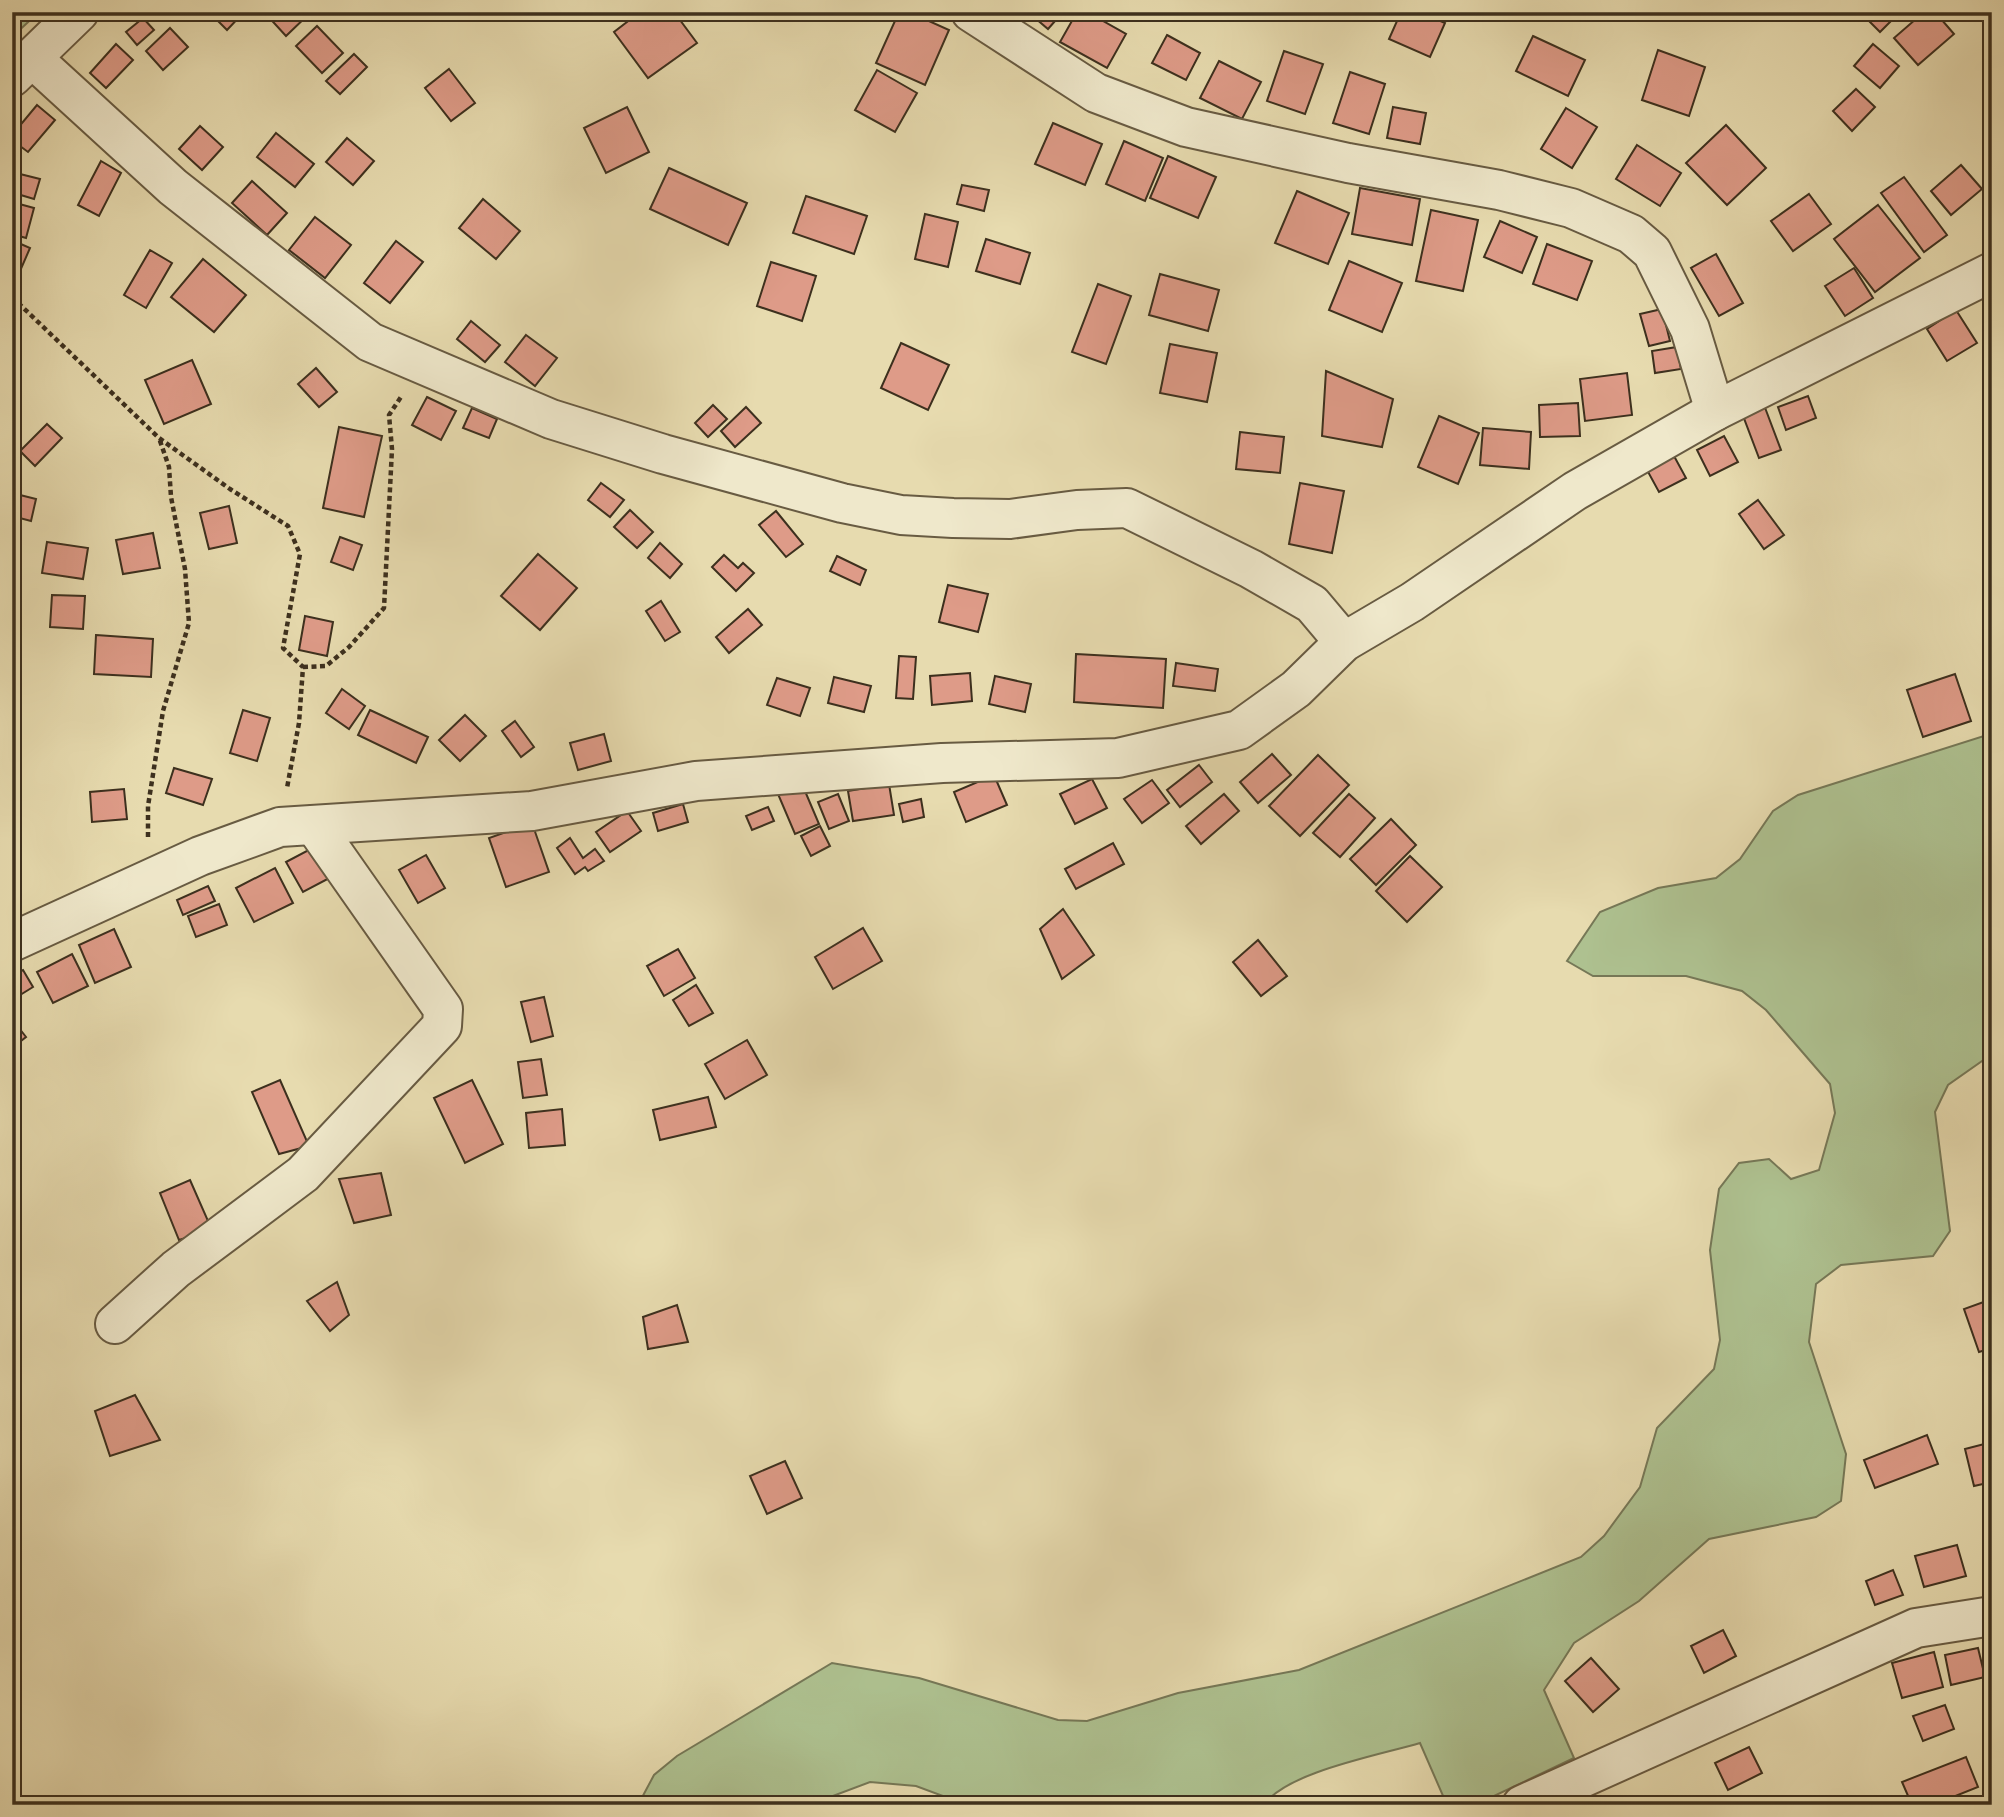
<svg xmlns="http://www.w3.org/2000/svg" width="2004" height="1817" viewBox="0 0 2004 1817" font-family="'Sorts Mill Goudy',serif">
<rect width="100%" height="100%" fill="#e7dbaf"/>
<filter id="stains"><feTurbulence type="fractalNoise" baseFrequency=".00286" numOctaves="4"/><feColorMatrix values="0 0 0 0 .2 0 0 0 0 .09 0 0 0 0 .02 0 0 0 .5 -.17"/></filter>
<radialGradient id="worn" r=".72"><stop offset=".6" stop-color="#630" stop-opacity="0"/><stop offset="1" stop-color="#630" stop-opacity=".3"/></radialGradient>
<g fill="#aec190" stroke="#767857" stroke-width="2">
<polygon points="12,12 39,12 12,37"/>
<path d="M1987 735 1992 736V1054L1948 1085 1935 1112 1950 1231 1933 1256 1841 1265 1816 1284 1809 1342 1846 1454 1841 1501 1816 1517 1709 1539 1639 1601 1574 1643 1544 1690 1574 1758 1475 1805H1447L1420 1743C1380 1755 1286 1772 1264 1805H967L916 1786 870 1782 809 1805H638L654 1775 677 1756 832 1663 919 1678 1058 1720 1087 1721 1178 1693 1299 1670 1581 1557 1604 1536 1640 1487 1657 1428 1714 1369 1720 1340 1710 1250 1719 1189 1739 1163 1769 1159 1791 1179 1819 1170 1835 1113 1830 1084 1766 1010 1742 991 1686 976H1593L1567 961 1600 912 1658 888 1716 878 1740 859 1773 811 1798 795Z"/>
</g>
<g fill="#de9b88" stroke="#3d301e" stroke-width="2">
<polygon points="209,12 244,12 227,30"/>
<polygon points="264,12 311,12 286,36"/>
<polygon points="640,12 674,12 697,43 648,78 614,32"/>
<polygon points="899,12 909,12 949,30 925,85 876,63"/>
<polygon points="1028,12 1063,12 1048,29"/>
<polygon points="1077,12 1087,12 1126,34 1107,68 1060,42"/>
<polygon points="1401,12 1420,12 1445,23 1430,57 1389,39"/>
<polygon points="1860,12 1900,12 1880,32"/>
<polygon points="1924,12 1935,12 1954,34 1918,65 1894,38"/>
<polygon points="143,18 154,30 137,45 126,32"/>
<polygon points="317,26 343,53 322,73 296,46"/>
<polygon points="170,28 188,47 163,70 146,51"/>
<polygon points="1167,35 1200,53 1186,80 1152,63"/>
<polygon points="1533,36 1585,60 1568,96 1516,71"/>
<polygon points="116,44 133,60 106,88 90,73"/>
<polygon points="1873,44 1899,66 1880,88 1854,66"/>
<polygon points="1658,50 1705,67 1689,116 1642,100"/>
<polygon points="1284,51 1323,64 1305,114 1267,101"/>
<polygon points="354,54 367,67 340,94 326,81"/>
<polygon points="1219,61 1261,82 1242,119 1200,98"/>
<polygon points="449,69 475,103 451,121 425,88"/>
<polygon points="877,70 917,93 895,132 855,110"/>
<polygon points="1350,72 1385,84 1369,134 1333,123"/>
<polygon points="1856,89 1875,107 1852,131 1833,111"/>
<polygon points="37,105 55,120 28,152 12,140 12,135"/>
<polygon points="627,107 649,152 606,173 584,128"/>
<polygon points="1393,107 1426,113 1420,144 1387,138"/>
<polygon points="1566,108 1597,127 1572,168 1541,149"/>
<polygon points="1053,123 1102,144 1085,185 1035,164"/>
<polygon points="1726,125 1766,168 1727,205 1686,163"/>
<polygon points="200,126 223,147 202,170 179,149"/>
<polygon points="276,133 314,164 295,187 257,157"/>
<polygon points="347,138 374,161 353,185 326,162"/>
<polygon points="1124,141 1163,158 1145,201 1106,184"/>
<polygon points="1637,145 1681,173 1660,206 1616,179"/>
<polygon points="1168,156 1216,177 1198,218 1150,198"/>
<polygon points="101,161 121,173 99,216 78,205"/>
<polygon points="1961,165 1982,189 1951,215 1931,191"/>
<polygon points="669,168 747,203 728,245 650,209"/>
<polygon points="20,174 40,179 34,199 14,193"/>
<polygon points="1904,177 1947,235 1924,252 1881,193"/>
<polygon points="252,181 287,213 267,235 232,203"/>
<polygon points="962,185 989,190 984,211 957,204"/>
<polygon points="1360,188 1420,199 1412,245 1352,234"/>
<polygon points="1297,191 1349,213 1328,264 1275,243"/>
<polygon points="1809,194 1831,224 1793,251 1771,221"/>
<polygon points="806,196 867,216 854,254 793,233"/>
<polygon points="483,199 520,231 496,259 459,228"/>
<polygon points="12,202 34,208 26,238 12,234"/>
<polygon points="1878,205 1920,258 1875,292 1834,239"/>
<polygon points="1431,210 1478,220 1463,291 1416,281"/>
<polygon points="925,214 958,222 948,267 915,259"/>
<polygon points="315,217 351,245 325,278 289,250"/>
<polygon points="1500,221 1537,237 1522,273 1484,257"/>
<polygon points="986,239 1030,253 1020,284 976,271"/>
<polygon points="14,241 30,248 17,278 12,276"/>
<polygon points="396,241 423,262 390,303 364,283"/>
<polygon points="1547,244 1592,261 1577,300 1533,284"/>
<polygon points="150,250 172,263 146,308 124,295"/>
<polygon points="1716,254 1743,303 1719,316 1691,268"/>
<polygon points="203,259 246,295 214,332 171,297"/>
<polygon points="1349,261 1402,283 1382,332 1329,310"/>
<polygon points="771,262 816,276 802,321 757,306"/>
<polygon points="1854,268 1873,298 1845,316 1825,286"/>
<polygon points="1160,274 1219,290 1208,331 1149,315"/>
<polygon points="1098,284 1131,296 1106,364 1072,352"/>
<polygon points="1662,309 1670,341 1649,346 1640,314"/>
<polygon points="1956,310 1977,343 1947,361 1927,329"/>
<polygon points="471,321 500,345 485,362 457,339"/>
<polygon points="526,335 557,358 535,386 505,362"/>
<polygon points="901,343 949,365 928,410 881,388"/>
<polygon points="1170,344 1217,353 1207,402 1160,393"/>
<polygon points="1677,347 1681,369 1655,373 1652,351"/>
<polygon points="192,360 211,404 164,424 145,380"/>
<polygon points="316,368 337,392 319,407 298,384"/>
<polygon points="1326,371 1393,399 1382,447 1322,436"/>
<polygon points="1627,373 1632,415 1585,421 1580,379"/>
<polygon points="1808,396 1816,418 1786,430 1778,407"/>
<polygon points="427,397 456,411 441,440 412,425"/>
<polygon points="1578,403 1580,436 1540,437 1539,405"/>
<polygon points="713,405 727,419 708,437 695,423"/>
<polygon points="1764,405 1781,450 1759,458 1742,413"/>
<polygon points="746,407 761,423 735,447 721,431"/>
<polygon points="472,408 497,419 489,438 463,428"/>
<polygon points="1439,416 1479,433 1458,484 1418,467"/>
<polygon points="47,424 62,438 35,466 20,451"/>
<polygon points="339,427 382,436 364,517 323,508"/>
<polygon points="1483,428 1531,432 1529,469 1480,465"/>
<polygon points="1240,432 1284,437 1280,473 1236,469"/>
<polygon points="1724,436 1738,462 1710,476 1697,450"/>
<polygon points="1674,456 1686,478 1659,492 1647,470"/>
<polygon points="601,483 624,500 610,517 588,500"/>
<polygon points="1300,483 1344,491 1332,553 1289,544"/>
<polygon points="12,493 36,499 31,521 12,516"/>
<polygon points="1758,500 1784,535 1764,549 1739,514"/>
<polygon points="229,506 237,543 209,549 200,513"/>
<polygon points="630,510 653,532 637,548 614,527"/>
<polygon points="776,511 803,544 786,557 759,525"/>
<polygon points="153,533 160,568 123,574 116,540"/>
<polygon points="340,537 362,545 353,570 331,562"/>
<polygon points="47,542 88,548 83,579 42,573"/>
<polygon points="660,543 682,564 670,578 648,558"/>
<polygon points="538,554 577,588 540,630 501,596"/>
<polygon points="724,555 738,568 743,563 754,573 736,591 712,567"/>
<polygon points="837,556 866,570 860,585 830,571"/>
<polygon points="948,585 988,594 978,632 939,622"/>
<polygon points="52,595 85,596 83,629 50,627"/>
<polygon points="661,601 680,632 665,641 646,611"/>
<polygon points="748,609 762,625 729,653 716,637"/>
<polygon points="305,616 333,622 327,656 299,650"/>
<polygon points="96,635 153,639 151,677 94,674"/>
<polygon points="1076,654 1166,659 1163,708 1074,702"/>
<polygon points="899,656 916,657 913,699 896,698"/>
<polygon points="1176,663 1218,669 1215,691 1173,686"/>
<polygon points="970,673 972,701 932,705 930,676"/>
<polygon points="1955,674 1971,721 1923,737 1907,690"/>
<polygon points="995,676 1031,684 1025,712 989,704"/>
<polygon points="834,677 871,686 864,712 828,703"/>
<polygon points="777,678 810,688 800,716 767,705"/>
<polygon points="342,689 365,706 349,729 326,713"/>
<polygon points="243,710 270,718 257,761 230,753"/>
<polygon points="370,710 428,737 416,763 358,735"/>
<polygon points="465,715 486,736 460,761 439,740"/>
<polygon points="515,721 534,747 521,757 502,731"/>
<polygon points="604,734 611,761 578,770 570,743"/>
<polygon points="1272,754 1291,775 1258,803 1240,782"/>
<polygon points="1318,755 1349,785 1300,836 1269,806"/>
<polygon points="1199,765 1212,782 1180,807 1167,790"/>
<polygon points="174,768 212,779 203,805 166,793"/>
<polygon points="994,775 1007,805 966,822 954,792"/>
<polygon points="1092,779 1107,808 1075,824 1060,794"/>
<polygon points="1152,780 1169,803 1142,823 1124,799"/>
<polygon points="802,784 819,824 795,834 778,794"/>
<polygon points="889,784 894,815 853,821 848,791"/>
<polygon points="124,789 127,819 92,822 90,792"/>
<polygon points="838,794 849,821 829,829 818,802"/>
<polygon points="1224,794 1239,811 1201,844 1186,826"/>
<polygon points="1349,794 1375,818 1340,857 1313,833"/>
<polygon points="921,799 924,817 903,822 899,804"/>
<polygon points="683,804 688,822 658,831 653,813"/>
<polygon points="768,807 774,821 752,830 746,816"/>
<polygon points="627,811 641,831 610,852 596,832"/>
<polygon points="1391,819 1416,845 1376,885 1350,859"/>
<polygon points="532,823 549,872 506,887 489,838"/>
<polygon points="820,826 830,846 811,856 801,836"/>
<polygon points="570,838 583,858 595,849 604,861 588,871 585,867 575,874 557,848"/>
<polygon points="1113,843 1124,864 1076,889 1065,869"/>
<polygon points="320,844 337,874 303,892 286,862"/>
<polygon points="426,855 445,888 418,903 399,870"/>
<polygon points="1410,856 1442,887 1407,922 1376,891"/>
<polygon points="275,868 293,903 254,922 236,888"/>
<polygon points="208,886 215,901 183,915 177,900"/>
<polygon points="219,904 227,925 196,937 188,916"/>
<polygon points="1063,909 1094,955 1062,979 1040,929"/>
<polygon points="863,928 882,961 833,989 815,957"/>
<polygon points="114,929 131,967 95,983 79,945"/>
<polygon points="1258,940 1287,976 1261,996 1233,962"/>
<polygon points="678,949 695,978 664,996 647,966"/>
<polygon points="72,954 88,986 53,1003 37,972"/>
<polygon points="23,970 33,987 12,1000 12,976"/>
<polygon points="696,985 713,1013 689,1026 673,1000"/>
<polygon points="544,997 553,1036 531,1042 521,1002"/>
<polygon points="12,1019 26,1037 12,1048"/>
<polygon points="747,1040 767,1075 725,1099 705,1064"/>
<polygon points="541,1059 547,1095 523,1098 518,1062"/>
<polygon points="280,1080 309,1146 279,1154 252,1092"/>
<polygon points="472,1080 503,1144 465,1163 434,1098"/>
<polygon points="708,1097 716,1127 660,1140 653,1110"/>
<polygon points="562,1109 565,1145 529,1148 526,1113"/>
<polygon points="381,1173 391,1215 354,1223 339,1179"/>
<polygon points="190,1180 212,1230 179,1240 160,1193"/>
<polygon points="337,1282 349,1315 330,1331 307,1301"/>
<polygon points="1992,1299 1992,1348 1979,1352 1964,1309"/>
<polygon points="677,1305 688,1342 648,1349 643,1317"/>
<polygon points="135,1395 160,1440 110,1456 95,1411"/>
<polygon points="1927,1435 1938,1464 1875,1488 1864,1460"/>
<polygon points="1992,1442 1992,1482 1974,1486 1965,1449"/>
<polygon points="785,1461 802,1498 767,1514 750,1476"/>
<polygon points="1957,1545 1966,1576 1924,1587 1915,1556"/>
<polygon points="1893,1570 1903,1595 1875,1605 1866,1581"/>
<polygon points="1723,1630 1736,1656 1704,1673 1691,1646"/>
<polygon points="1978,1648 1985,1677 1951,1685 1945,1655"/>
<polygon points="1934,1652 1943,1687 1902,1698 1892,1663"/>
<polygon points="1591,1658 1619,1689 1593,1712 1565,1681"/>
<polygon points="1945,1705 1954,1729 1923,1741 1913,1716"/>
<polygon points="1749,1747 1762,1773 1728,1790 1715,1763"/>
<polygon points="1966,1757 1978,1787 1933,1805 1912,1805 1902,1782"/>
</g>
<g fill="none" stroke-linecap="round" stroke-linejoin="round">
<defs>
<g id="minor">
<polyline points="971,12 1096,93 1186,127 1348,163 1499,190 1571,208 1631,234 1652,252 1690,329 1715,411"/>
<polyline points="32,58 173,187 370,342 551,419 663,454 842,503 901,515 953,518 1010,519 1077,510 1127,508 1251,569 1312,604 1344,642"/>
<polyline points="12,77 79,12"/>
<polyline points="12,942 200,856 280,827 532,811 696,781 942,763 1118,758 1239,730 1296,689 1344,642 1412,602 1575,491 1715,411 1992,272"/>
<polyline points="115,1324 176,1269 303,1174 442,1026 443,1009 314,825"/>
<polyline points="1522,1805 1916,1628 1992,1616"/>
</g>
</defs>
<use href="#minor" stroke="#685b42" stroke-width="42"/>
<g stroke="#3d301e" stroke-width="4.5" stroke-dasharray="5 3.5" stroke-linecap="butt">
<polyline points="12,297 159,438 230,489 288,526 300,554 283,648 303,667 299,723 287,788"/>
<polyline points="303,667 326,666 349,647 384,608 392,449 389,415 401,397"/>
<polyline points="148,837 148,806 163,711 189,623 185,569 171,497 169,467 159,438"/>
</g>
<use href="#minor" stroke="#efe8cb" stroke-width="38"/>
</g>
<rect width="2004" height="1817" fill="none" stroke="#e7dbaf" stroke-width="42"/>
<rect x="14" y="14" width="1976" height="1789" fill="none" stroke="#3d301e" stroke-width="3.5"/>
<rect x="21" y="21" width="1962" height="1775" fill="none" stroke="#3d301e" stroke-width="2"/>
<rect width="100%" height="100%" filter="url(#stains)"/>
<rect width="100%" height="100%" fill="url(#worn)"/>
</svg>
